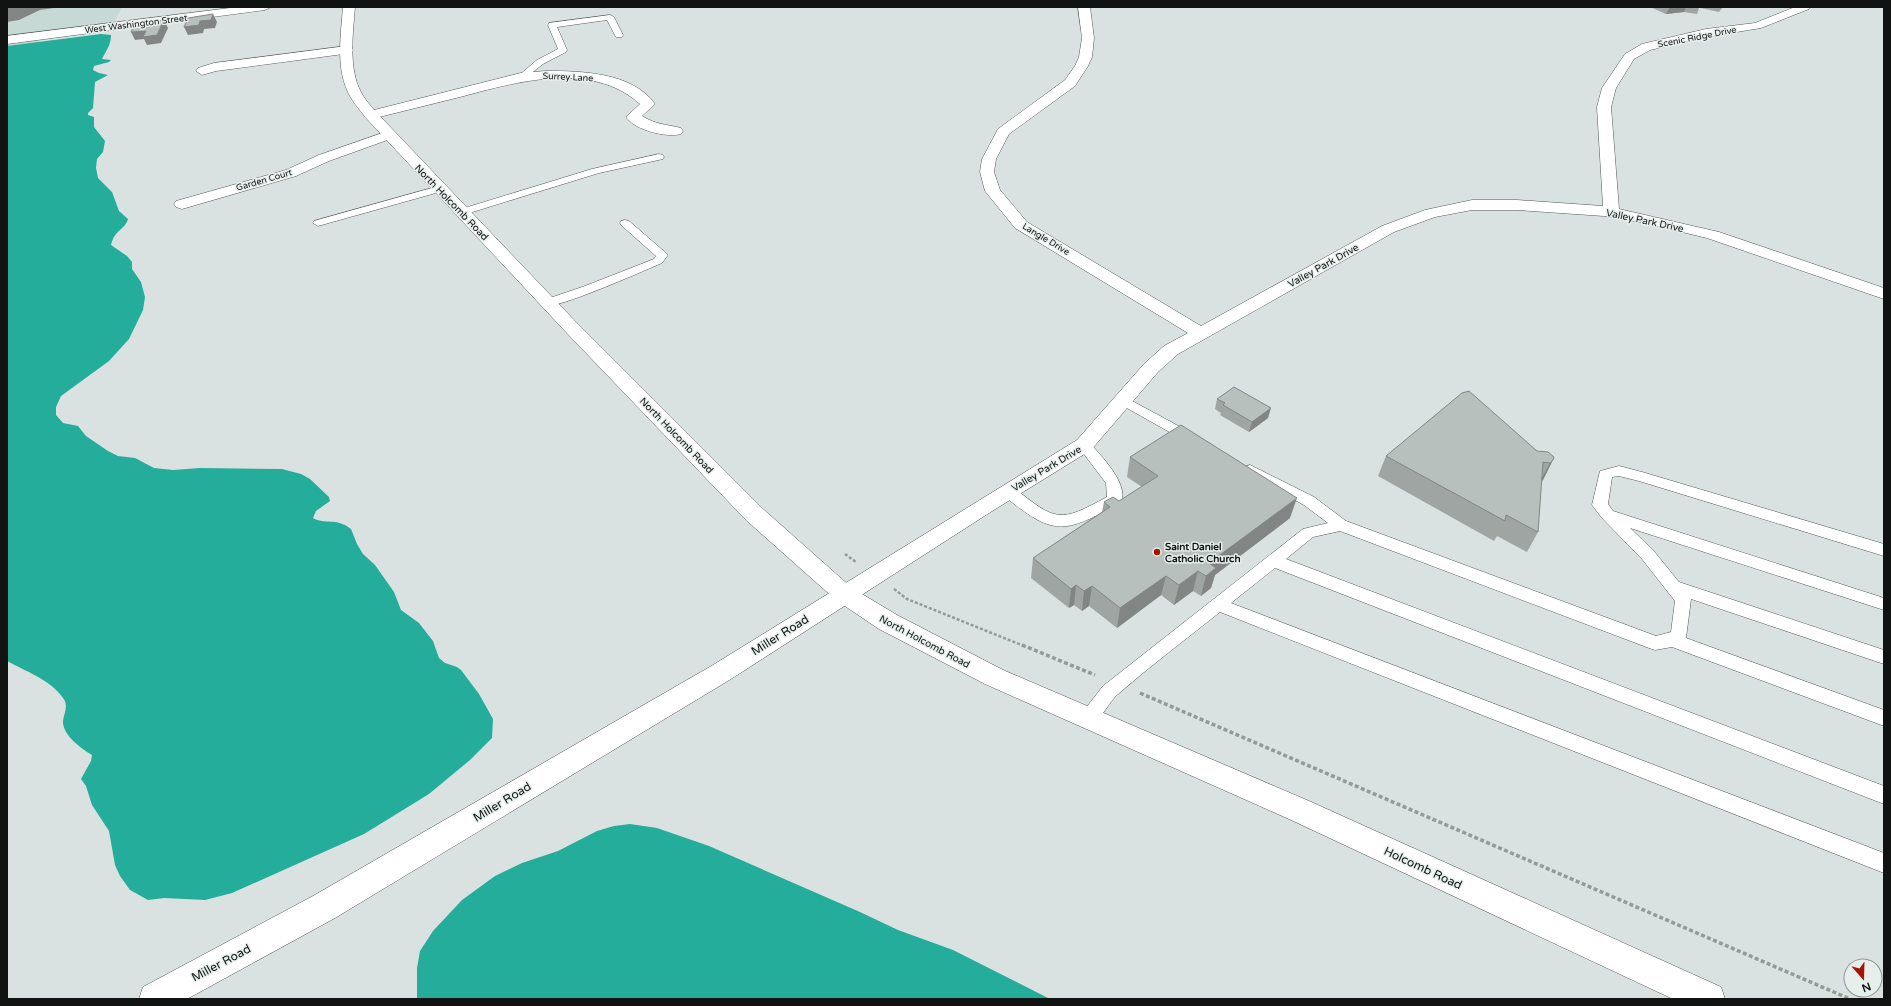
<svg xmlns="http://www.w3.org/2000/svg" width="1891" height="1006" viewBox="0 0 1891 1006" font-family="'Varela Round',sans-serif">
<rect width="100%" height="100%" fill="#d9e2e0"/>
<polygon fill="#c7d9d5" points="7,7 122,7 110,30 39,40 22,68 7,78"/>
<g fill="#24ad9a">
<path d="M101 34 111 35C111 45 106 51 102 59L111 60 109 62 94 66 93 70 99 73 108 75 95 82 93 108 88 113V115L94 117V127L105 141 103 152 97 159 96 168 98 178 112 192 119 211 128 219C125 230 115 229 111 245L127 256 132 262V269L141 282 145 297 143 310 129 339 109 361 61 396 56 407V415L63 423 78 426 86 436 108 451 118 456 135 458 154 468 173 470 200 468 282 469 301 474 310 479 329 497 330 501 316 511 313 518C325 525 336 517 351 529L357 544 363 554 375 565 394 592 401 610 419 623 433 641 439 658 445 663 457 667 461 670 479 694 493 719 492 738 470 760 429 794 364 834 232 893 205 900 164 898 148 900 130 890 120 876 115 865 109 831 92 805 86 786 81 779 91 761 92 755C82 749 62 735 63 721 64 713 69 705 63 698 51 680 25 671 7 661V46Z"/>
<polygon points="630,824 657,828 709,846 860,912 898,930 953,950 1050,999 417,999 417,968 420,951 433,931 462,900 495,876 522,863 558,851 597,831 614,826"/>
</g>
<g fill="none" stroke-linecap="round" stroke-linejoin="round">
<defs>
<g id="service">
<polygon points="610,15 614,17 623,35 622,37 616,37 607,20 557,27 567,50 566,52 543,64 524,79 521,80 517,77 537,60 558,49 548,25 549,23"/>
<polygon points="659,154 663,155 664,157 663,159 599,173 466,214 462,215 457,212 458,210 592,169"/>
<polygon points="439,186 443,187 444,189 443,191 318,226 313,223 314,221"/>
<path d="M625 220 629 221 666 253 668 255 662 263C643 271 558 309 544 306L542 303 544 300 585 286 654 259 656 256 621 225 620 223 621 221Z"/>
<polygon points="1123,396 1197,436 1199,439 1197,442 1187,442 1118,403 1116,400 1118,397"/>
<path d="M1084 440 1089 442C1100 455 1131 485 1120 503 1064 534 1054 537 1003 495L1001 491 1003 487 1008 486 1013 487C1057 522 1059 523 1107 497L1106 483 1077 445 1079 442Z"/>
<path d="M1250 465 1314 497 1346 521 1656 636 1671 632 1675 601 1642 559 1602 518 1592 505 1600 471 1619 466 1642 472 1884 544V556L1639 481 1619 476 1612 477 1608 504 1613 511 1884 598V610L1630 528 1653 550 1679 582 1884 650V664L1691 599 1686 638 1884 710V726L1672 647 1655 650 1649 648 1340 531 1313 537 1286 559 1884 786V804L1275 568 1231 603 1884 853V873L1220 612C1185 640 1150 666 1117 695 1106 705 1099 728 1082 722L1079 717 1103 686 1303 529 1328 523 1304 505 1245 473 1243 470 1245 467Z"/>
</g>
<g id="minor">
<polygon points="238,7 271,7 265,10 7,44 7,36"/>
<polygon points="1078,7 1090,7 1094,38 1092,57 1088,66 1075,86 1009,134 996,159 994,172 1000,190 1027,222 1201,326 1382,226 1425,210 1472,200 1517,200 1603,206 1597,107 1602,88 1625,54 1642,44 1706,29 1755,23 1795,7 1811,7 1809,9 1761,28 1706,37 1650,50 1634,59 1616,88 1611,107 1619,209 1719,232 1884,288 1884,299 1707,238 1640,222 1604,216 1517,210 1472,210 1435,217 1394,232 1178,354 1158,372 1091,450 989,513 731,679 335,918 187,999 139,999 143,987 313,896 713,665 1077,440 1144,364 1164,346 1188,333 1015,228 985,191 980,172 982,159 998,129 1065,80 1075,66 1079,57 1082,38"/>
<polygon points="347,46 353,50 351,53 216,71 202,75 196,71 198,68 214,63"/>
<path d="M546 71C581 71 632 72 655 104L642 116C657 125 665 124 681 128L683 131 681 134C666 138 635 130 626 117L640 104C591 60 516 82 460 97 430 104 401 112 371 119L366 118 364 115 366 112 521 73Z"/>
<polygon points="388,131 393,132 395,135 393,138 329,161 296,176 182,209 176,207 174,204 176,201 286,170 319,155"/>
</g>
<path id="tertiary" d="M343 7H355C353 33 348 68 361 92 365 100 371 106 376 112L575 321 763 509 852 588 897 615 1003 670 1309 801 1721 987 1725 999H1673L1289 819 985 684 879 629 836 600 747 521 563 329 366 118C359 109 351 100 347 90 336 65 341 33 343 7Z"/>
</defs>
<use href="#service" stroke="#525957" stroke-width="1"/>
<use href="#minor" stroke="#525957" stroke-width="1"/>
<use href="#tertiary" stroke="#525957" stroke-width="1"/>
<g stroke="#939a98" stroke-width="2.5" stroke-dasharray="3 2" stroke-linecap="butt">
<polyline points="845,554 856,562"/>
<polyline points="894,589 907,599 1024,646"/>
</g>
<g stroke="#939a98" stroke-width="3.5" stroke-dasharray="4 2.5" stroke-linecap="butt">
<polyline points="1022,645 1095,675"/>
<polyline points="1140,693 1850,999"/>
</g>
<use href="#service" fill="#fff" fill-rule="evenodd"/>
<use href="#minor" fill="#fff" fill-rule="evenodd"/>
<use href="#tertiary" fill="#fff" fill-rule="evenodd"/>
</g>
<g fill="#9ea5a3">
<polygon points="1650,7 1723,7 1719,12 1701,8 1699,8 1697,14 1684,12 1666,14"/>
<polygon points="1217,399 1268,418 1249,432 1220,415 1221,413 1215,409"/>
<polygon points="1537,451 1554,457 1543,480 1541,481 1538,532 1527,552 1497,536 1494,541 1378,476 1386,456"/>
<polygon points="1130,457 1290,518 1215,575 1211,588 1201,596 1193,591 1174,605 1161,595 1117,628 1089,606 1082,611 1074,605 1069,608 1031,578 1033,558 1102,512 1104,502 1119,501 1142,487 1127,477"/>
</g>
<g fill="#818685">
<polygon points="7,7 61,7 40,10 19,20 7,22"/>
<polygon points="1670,7 1686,7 1684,12 1666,14"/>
<polygon points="213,14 217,22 215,28 204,29 203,33 188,35 184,27 200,21"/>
<polygon points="164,20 168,28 161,43 147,45 144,39 135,40 131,32"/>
<polygon points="1271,408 1268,418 1249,432 1252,422"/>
<polygon points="1553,460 1543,480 1539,483 1550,463"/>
<polygon points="1297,498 1290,518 1215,575 1211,588 1201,596 1209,563"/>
<polygon points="1198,571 1193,591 1174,605 1179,585"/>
<polygon points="1166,576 1161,595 1117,628 1120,608"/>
<polygon points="1076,585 1074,605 1069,608 1071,589"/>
<polygon points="1092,586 1089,606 1082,611 1084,591"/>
</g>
<g fill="#b8c0be" stroke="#818685">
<polygon points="213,14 211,20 200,21 199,25 184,27 188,18"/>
<polygon points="164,20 157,35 143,37 146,31 131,32 135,24"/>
<polygon points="1234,387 1271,408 1252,422 1223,405 1225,403 1217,399"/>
<polygon points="1469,391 1537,451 1548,452 1554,457 1553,460 1550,463 1543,462 1538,532 1506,515 1505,521 1386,456 1462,393"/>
<polygon points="1181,425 1297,498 1209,563 1216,568 1206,576 1198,571 1179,585 1166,576 1120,608 1092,586 1084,591 1076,585 1071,589 1033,558 1110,507 1104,502 1113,497 1119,501 1158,476 1130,457"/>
</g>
<circle fill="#a61304" stroke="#e7efed" stroke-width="1.5" cx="1157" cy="552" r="4"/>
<g text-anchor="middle" stroke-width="3" stroke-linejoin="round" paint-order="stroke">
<g font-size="9" fill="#101312" stroke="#e7efed">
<text transform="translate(136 24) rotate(-7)" y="3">West Washington Street</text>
<text transform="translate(1697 37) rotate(-11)" y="3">Scenic Ridge Drive</text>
<text transform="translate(568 77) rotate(3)" y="3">Surrey Lane</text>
<text transform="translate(264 180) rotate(-16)" y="3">Garden Court</text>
<text transform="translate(1046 239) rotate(31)" y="3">Langle Drive</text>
</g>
<g font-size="10" fill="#101312" stroke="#e7efed">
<text transform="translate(452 202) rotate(46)" y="4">North Holcomb Road</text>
<text transform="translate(1645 220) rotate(12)" y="4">Valley Park Drive</text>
<text transform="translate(1323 265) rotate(-29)" y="4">Valley Park Drive</text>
<text transform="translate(677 435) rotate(46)" y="4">North Holcomb Road</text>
<text transform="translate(1046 468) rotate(-31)" y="4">Valley Park Drive</text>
<text transform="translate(925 641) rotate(28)" y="4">North Holcomb Road</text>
</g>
<g font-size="10" font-weight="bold" fill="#101312" stroke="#e7efed" text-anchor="start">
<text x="1165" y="550">Saint Daniel<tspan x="1165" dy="12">Catholic Church</tspan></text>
</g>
<g font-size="12" fill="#101312" stroke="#e7efed">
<text transform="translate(780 635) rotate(-32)" y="4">Miller Road</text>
<text transform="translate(502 802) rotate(-31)" y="4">Miller Road</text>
<text transform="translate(1423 868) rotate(25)" y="4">Holcomb Road</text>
<text transform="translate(221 963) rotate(-28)" y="4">Miller Road</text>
</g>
</g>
<rect width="1891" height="1006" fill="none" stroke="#101312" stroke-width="16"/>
<g transform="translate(1863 978) rotate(160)"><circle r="19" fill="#e7efed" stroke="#919795"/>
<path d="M0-3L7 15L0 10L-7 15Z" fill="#a61304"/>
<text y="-6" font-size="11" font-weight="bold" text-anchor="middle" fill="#101312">N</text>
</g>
</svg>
